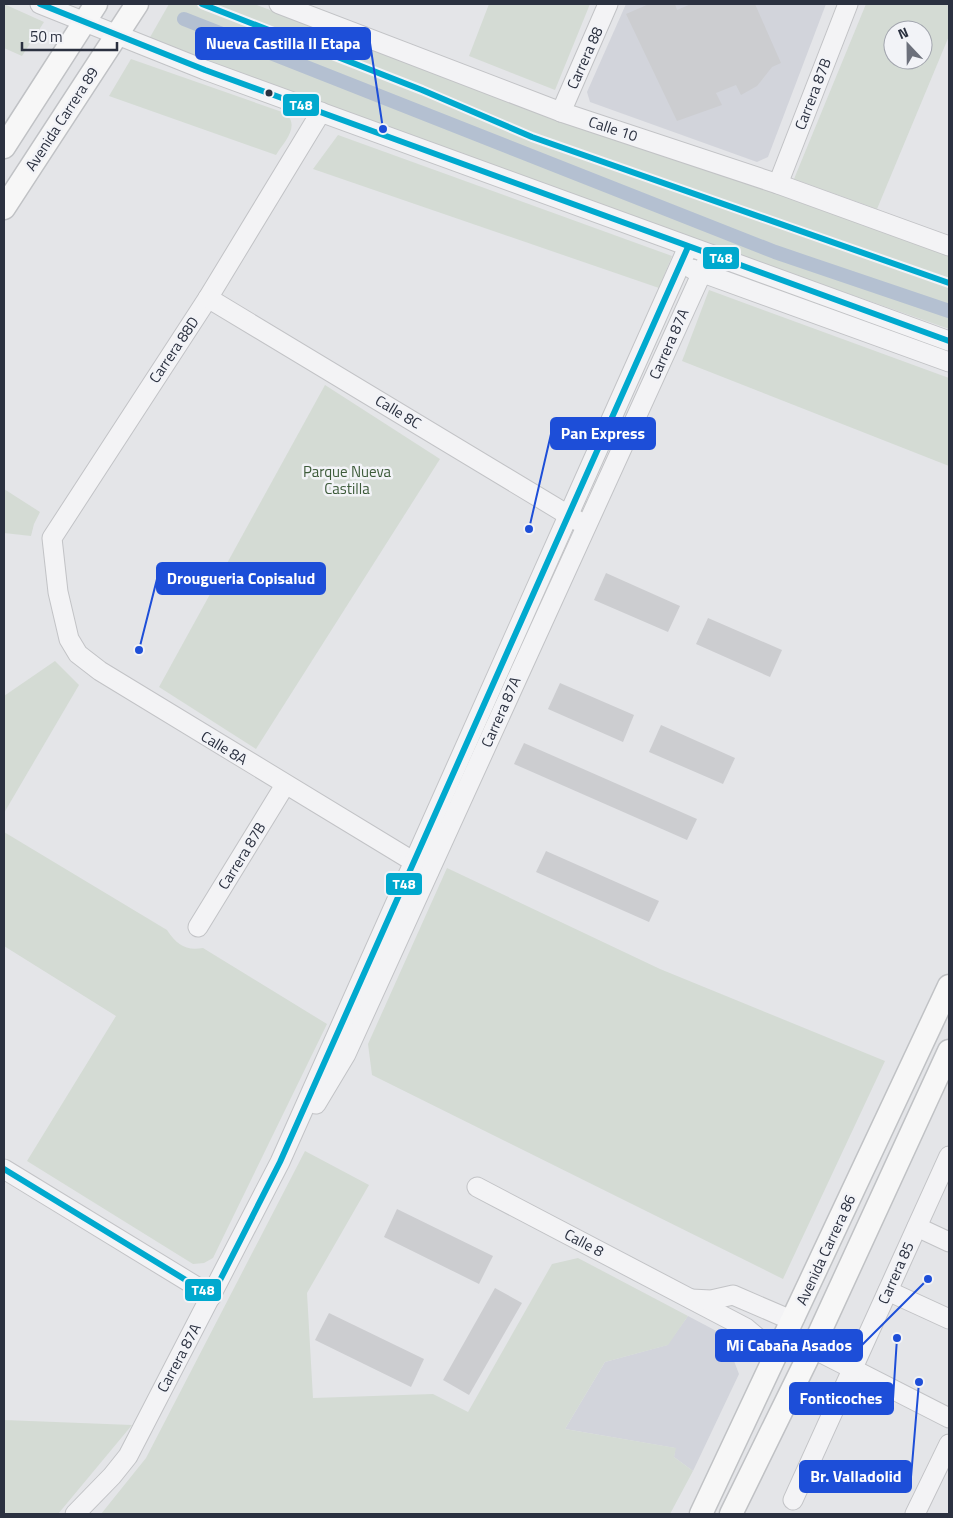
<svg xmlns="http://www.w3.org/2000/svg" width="953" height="1518" viewBox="0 0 953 1518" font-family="'Titillium Web',sans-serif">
<rect width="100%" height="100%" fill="#e4e5e8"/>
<g fill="#d2d4db">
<polygon points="626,4 826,4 768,157 757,162 590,102 587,92"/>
<polygon points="688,1316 741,1344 734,1361 739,1374 693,1471 674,1457 675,1448 565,1429 605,1362 667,1345"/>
</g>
<g fill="#d4dbd4" fill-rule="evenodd">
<polygon points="4,4 44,22 22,56 4,48"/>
<polygon points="169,4 254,4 532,107 949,254 949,329 685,236 149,39"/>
<polygon points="489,4 590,4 555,90 469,56"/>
<path d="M866 4H949V36L877 209 794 179ZM893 30H923V60H893Z"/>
<path d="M131 59 285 113C301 126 284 142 276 155L109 96Z"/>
<polygon points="338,135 672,256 659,288 313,169"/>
<polygon points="709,290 949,378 949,466 682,361"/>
<polygon points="325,385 440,459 256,749 159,687"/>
<polygon points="4,489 40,512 34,524 31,536 4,533"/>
<polygon points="55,661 79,685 4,813 4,696"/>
<path d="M4 832 167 930C177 945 186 951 203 948L327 1024 213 1258 204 1263 193 1264 27 1161 116 1016 4 946Z"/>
<polygon points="447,868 660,969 885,1061 783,1279 372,1075 368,1044"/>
<polygon points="305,1151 369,1185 307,1293 313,1398 433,1394 468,1412 552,1264 578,1258 688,1316 668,1345 605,1362 565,1429 676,1448 674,1457 693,1471 670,1514 101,1514 146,1458"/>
<polygon points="4,1420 132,1425 58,1514 4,1514"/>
</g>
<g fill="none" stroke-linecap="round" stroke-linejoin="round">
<polyline stroke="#b4c0d1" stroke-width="14" points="184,19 775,252 949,311"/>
</g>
<g fill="#cccdd0">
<polygon points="649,4 675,4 677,10 691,4 755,4 781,63 772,67 757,86 741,95 736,85 716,93 722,105 677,121 626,14"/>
<polygon points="606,573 680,606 668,632 594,600"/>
<polygon points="708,618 782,650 770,677 696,644"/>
<polygon points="560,683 634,715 623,742 548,709"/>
<polygon points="661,725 735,758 723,784 649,752"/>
<polygon points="524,743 697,819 687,840 514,764"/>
<polygon points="546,851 659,901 649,922 536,872"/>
<polygon points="397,1209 493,1256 479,1284 384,1237"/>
<polygon points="495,1288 522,1303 469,1395 443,1380"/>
<polygon points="329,1313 424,1359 411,1387 315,1340"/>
</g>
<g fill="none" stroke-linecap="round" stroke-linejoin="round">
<defs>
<g id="minor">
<polyline points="40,4 205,70 949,341"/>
<polyline points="279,4 561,112 778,184 949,246"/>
<polyline points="321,112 208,298 52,538 58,592 69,639 78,654 100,671 429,871"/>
<polyline points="561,112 608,4"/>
<polyline points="778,184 848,4"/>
<polyline points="692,269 949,362"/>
<polyline points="208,298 578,521"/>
<polyline points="198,927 285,785"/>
<polyline points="316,1104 346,1054 710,255"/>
<polyline points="4,1169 212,1296"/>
<polyline points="477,1187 746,1328 765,1344 774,1360"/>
<polyline points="917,1227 949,1242"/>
<polyline points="888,1291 949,1319"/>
<polyline points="691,1299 711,1300 733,1295 784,1317 795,1317"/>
<polyline points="786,1335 949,1418"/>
<polyline points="793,1500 949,1156"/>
<polyline points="75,1514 112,1476 128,1456 280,1162 688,247"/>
<polyline points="915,1514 949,1444"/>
</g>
<g id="major">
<polyline points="4,147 96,4"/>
<polyline points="4,208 137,4"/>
<polyline points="701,1514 949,986"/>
<polyline points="731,1514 812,1349 949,1051"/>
</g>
</defs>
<use href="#minor" stroke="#c2c3c6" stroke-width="21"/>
<use href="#major" stroke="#c0c2c5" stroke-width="25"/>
<use href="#minor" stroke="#f3f3f5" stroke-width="19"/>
<use href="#major" stroke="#f7f7f7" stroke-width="22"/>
<defs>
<g id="bus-1">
<polyline points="40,4 205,70 949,341"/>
<polyline points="202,4 422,90 532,137 949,283"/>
<polyline points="4,1169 212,1296 280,1162 688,247"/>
</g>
</defs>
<use href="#bus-1" stroke="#f2f3f7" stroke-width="10"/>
<use href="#bus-1" stroke="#00a9ce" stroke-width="6"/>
</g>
<circle fill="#2b3140" stroke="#f2f3f7" stroke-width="2" cx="269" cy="93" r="4.5"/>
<g text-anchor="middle" stroke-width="5" stroke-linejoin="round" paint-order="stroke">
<g font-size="15" fill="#2b3140" stroke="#f2f3f7">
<text transform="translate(585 58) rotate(-66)" y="5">Carrera 88</text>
<text transform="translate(813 94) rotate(-69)" y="5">Carrera 87B</text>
<text transform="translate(62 119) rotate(-57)" y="5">Avenida Carrera 89</text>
<text transform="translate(613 129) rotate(18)" y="5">Calle 10</text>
<text transform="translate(669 344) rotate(-66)" y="5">Carrera 87A</text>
<text transform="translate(174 350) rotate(-56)" y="5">Carrera 88D</text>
<text transform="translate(398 412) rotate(31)" y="5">Calle 8C</text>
<text transform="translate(501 712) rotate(-66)" y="5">Carrera 87A</text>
<text transform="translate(224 748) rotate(31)" y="5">Calle 8A</text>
<text transform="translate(242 856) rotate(-58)" y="5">Carrera 87B</text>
<text transform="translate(584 1243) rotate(28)" y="5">Calle 8</text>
<text transform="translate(826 1250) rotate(-65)" y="5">Avenida Carrera 86</text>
<text transform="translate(896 1273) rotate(-66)" y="5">Carrera 85</text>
<text transform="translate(179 1358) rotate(-62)" y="5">Carrera 87A</text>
</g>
<g font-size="15" fill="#3d5b3a" stroke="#f2f3f7">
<text x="347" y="477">Parque Nueva<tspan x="347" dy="17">Castilla</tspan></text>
</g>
</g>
<path fill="none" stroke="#1d4ed8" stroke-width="2" d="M383 129L370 43M529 529L551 434M139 650L157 579M928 1279L862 1345M897 1338L893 1399M919 1382L911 1477"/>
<g fill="#1d4ed8" stroke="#f2f3f7" stroke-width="2">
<circle cx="383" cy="129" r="5"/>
<circle cx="529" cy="529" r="5"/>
<circle cx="139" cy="650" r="5"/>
<circle cx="928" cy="1279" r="5"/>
<circle cx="897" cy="1338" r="5"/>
<circle cx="919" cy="1382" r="5"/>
</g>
<g fill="#1d4ed8" stroke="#1d4ed8" stroke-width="2">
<rect x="196" y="28" width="174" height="31" rx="5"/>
<rect x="551" y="418" width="104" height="31" rx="5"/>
<rect x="157" y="563" width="168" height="31" rx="5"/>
<rect x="716" y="1330" width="146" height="31" rx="5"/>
<rect x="790" y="1383" width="103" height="31" rx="5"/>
<rect x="800" y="1461" width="111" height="31" rx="5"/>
</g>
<g font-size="16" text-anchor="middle" font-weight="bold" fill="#fff">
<text x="283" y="49">Nueva Castilla II Etapa</text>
<text x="603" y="439">Pan Express</text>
<text x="241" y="584">Drougueria Copisalud</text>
<text x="789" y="1351">Mi Cabaña Asados</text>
<text x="841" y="1404">Fonticoches</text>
<text x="856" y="1482">Br. Valladolid</text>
</g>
<g stroke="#f2f3f7" stroke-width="2">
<rect x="282" y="93" width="38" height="24" rx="5" fill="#00a9ce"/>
<rect x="702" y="246" width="38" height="24" rx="5" fill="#00a9ce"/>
<rect x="385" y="872" width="38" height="24" rx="5" fill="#00a9ce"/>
<rect x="184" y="1278" width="38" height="24" rx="5" fill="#00a9ce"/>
</g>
<g font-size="14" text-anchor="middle" font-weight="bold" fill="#fff">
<text x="301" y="110">T48</text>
<text x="721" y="263">T48</text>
<text x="404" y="889">T48</text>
<text x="203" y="1295">T48</text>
</g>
<rect width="953" height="1518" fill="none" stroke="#2b3140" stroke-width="10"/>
<g transform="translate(908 45) rotate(338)"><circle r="24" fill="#f2f3f7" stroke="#a2a5ae"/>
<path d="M0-4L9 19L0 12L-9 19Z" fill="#6c707b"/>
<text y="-8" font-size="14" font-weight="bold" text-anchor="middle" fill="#2b3140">N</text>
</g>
<path d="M22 42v8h95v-8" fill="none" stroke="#2b3140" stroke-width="2.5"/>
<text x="30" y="42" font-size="15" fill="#2b3140" stroke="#f2f3f7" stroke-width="4" paint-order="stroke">50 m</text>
</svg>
